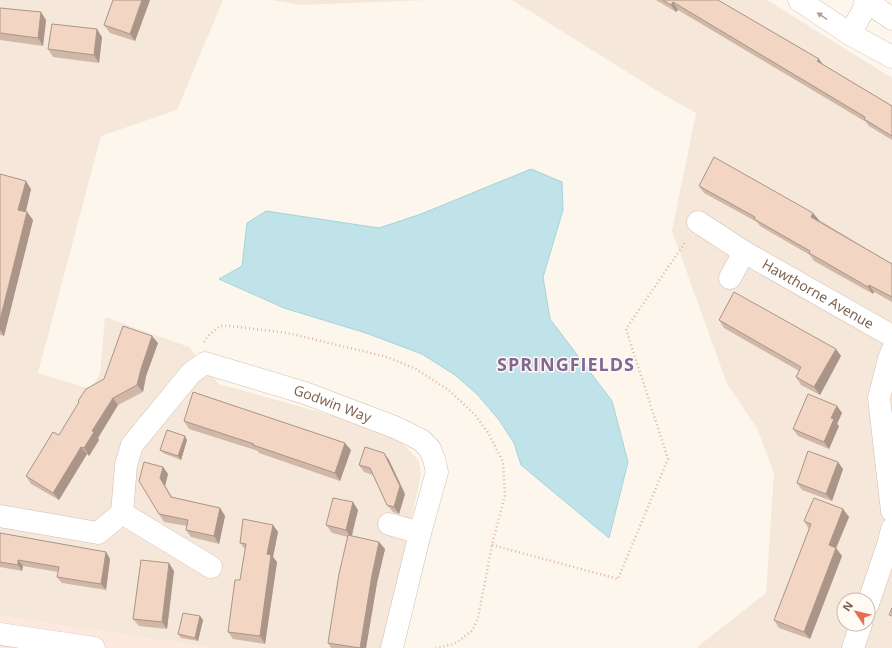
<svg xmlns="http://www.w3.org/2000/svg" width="892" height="648" viewBox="0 0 892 648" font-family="'Open Sans',sans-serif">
<rect width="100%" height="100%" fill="#fdf6ec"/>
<g fill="#f5e8da" fill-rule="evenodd">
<polygon points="0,0 223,0 177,110 101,136 38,373 90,389 100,374 105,317 189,347 219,384 369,426 402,443 419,461 421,475 382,648 212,648 0,616"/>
<polygon points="271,0 429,0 301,5"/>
<path d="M512 0H767L892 78V648H696L766 593 774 473 757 428 727 384 672 231 696 113 667 97ZM844 600H868V624H844Z"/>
</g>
<polygon fill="#fde8e0" points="0,616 212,648 0,648"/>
<polygon fill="#bfe3e8" stroke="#a5d3da" points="531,169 562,182 563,210 543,277 550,319 612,401 628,462 609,538 521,465 514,443 499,420 477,394 455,375 422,354 366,333 284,308 219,279 242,266 247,223 266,211 379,228 421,214"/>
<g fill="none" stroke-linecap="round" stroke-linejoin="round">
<defs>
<g id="minor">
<polyline points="799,0 850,34 892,57"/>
<polyline points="865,0 892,19"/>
<polyline points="850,34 869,0"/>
<path id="s1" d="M698 222 744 252 892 336"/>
<polyline points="730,278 744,252"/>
<polyline points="892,351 889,359 879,398 892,511"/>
<polyline points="122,513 211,567"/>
<path id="s2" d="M0 516 98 533 122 513 126 465 132 445 191 373 205 363 305 393 397 428 421 440 430 449 434 459 437 472 420 533 392 648"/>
<polyline points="389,524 420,533"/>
<polyline points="868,604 888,545 892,529"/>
<polyline points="0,634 94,648"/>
<polyline points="853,648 861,624"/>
</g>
</defs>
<use href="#minor" stroke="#d1beb0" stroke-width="23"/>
<g stroke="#d9b8a5" stroke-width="2.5" stroke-dasharray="1 3" stroke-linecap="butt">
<polyline points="204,342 208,336 220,326 230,326 288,333 387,357 416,369 450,391 476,416 489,434 503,462 505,495 492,545 478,618 472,631 454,644 436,648"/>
<polyline points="492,545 618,579 668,459 626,329 686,241"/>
</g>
<use href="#minor" stroke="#fff" stroke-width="22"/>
</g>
<g fill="#d1b7a8">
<polygon points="113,0 150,0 135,41 110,33 104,25"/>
<polygon points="656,0 718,0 819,59 822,64 892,106 892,140 869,126 866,122 678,10 676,12"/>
<polygon points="0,8 46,20 43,46 0,40"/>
<polygon points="102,37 99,63 53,57 48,49"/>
<polygon points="0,174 31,189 26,212 27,212 33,220 4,336 0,335"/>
<polygon points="699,186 819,220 892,264 892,302 874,292 873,294 814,261 810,255 760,226 757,222 704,193"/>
<polygon points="719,320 841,356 820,395 801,385 796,377 799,371 724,328"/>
<polygon points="158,343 146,376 143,392 118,405 98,438 99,440 89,456 87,454 59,500 31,484 26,476 59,435 79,403 78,401"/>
<polygon points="837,406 842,413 837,424 839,426 829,449 798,436 793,429"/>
<polygon points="184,421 351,450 340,481 259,453 258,451 189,429"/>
<polygon points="187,440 181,460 163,453 160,450"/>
<polygon points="384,453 389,460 405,494 399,514 393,512 387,505 373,475 364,472 359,465"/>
<polygon points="163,467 168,474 165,486 172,497 220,508 225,516 219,544 191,537 186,530 187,526 164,522 159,514"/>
<polygon points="843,469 832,501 802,490 797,483"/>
<polygon points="843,509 849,517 836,548 842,556 810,639 779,628 774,620 809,529 804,521"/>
<polygon points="358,510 352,536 379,542 385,549 377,583 366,648 331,648 328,643 348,537 332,533 326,525"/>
<polygon points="273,525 278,532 273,557 277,562 265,644 233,639 228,632 240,580 245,549 240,543"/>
<polygon points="0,533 106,552 110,559 106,590 62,583 57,577 58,572 23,566 22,571 0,567"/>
<polygon points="174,571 167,629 139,626 133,619"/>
<polygon points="200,616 203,620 198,641 181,638 178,634"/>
</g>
<g fill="#aa9588">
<polygon points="142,0 150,0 135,41 130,34"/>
<polygon points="673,2 678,10 676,12 671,5"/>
<polygon points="41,12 46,20 43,46 38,38"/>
<polygon points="97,29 102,37 99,63 94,55"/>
<polygon points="819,59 824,66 817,61"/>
<polygon points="26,181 31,189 24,218 18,210"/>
<polygon points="27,212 33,220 4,336 0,330 0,320"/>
<polygon points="813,213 819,220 817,224 811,217"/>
<polygon points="869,285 874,292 873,294 868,287"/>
<polygon points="152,336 158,343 146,376 143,392 137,385 141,369"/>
<polygon points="836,349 841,356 820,395 814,387"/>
<polygon points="113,398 118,405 98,438 99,440 89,456 84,448 92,431"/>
<polygon points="837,406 842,413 837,424 839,426 829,449 824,442 831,418"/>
<polygon points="185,436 187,440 181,460 178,456"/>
<polygon points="345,443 351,450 340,481 335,473"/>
<polygon points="81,447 87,454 59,500 53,493"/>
<polygon points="384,453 389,460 405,494 399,514 394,507"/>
<polygon points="838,462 843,469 832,501 826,494"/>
<polygon points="163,467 168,474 165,486 177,504 160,478"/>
<polygon points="353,502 358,510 351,538 346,530"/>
<polygon points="220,508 225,516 219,544 214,536"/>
<polygon points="843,509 849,517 834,553 829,545"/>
<polygon points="273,525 278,532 273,557 277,562 265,644 260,636 267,554"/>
<polygon points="379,542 385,549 377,583 366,648 360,648 372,575"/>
<polygon points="836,548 842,556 810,639 804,632"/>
<polygon points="106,552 110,559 106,590 101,584"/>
<polygon points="18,560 23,566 22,571 18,565"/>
<polygon points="169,563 174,571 167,629 162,622"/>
<polygon points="200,616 203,620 198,641 195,638"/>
</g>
<g fill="#f3d5c3" stroke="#aa9588">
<polygon points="113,0 142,0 130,34 104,25"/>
<polygon points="663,0 718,0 819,59 817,61 892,106 892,136 864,119 865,117 673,2 671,5"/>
<polygon points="0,8 41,12 38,38 0,33"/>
<polygon points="52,24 97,29 94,55 48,49"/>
<polygon points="714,157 813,213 811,217 892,264 892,297 869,285 868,287 809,253 810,251 754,219 755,217 699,186"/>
<polygon points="0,174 26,181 18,210 27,212 0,320"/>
<polygon points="734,292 836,349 814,387 796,377 801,367 719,320"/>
<polygon points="123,326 152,336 141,369 137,385 113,398 92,431 94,432 84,448 81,447 53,493 26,476 53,432 59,435 79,402 78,401 86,389 104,379"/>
<polygon points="193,392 345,443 335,473 253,445 254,444 184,421"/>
<polygon points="808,394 837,406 831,418 834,419 824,442 793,429"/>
<polygon points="167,430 185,436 178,456 160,450"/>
<polygon points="365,447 384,453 400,486 394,507 387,505 370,468 359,465"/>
<polygon points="808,451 838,462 826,494 797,483"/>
<polygon points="144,462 163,467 160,478 171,497 220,508 214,536 186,530 188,520 159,514 139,481"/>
<polygon points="333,498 353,502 346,530 326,525"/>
<polygon points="814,498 843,509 829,545 836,548 804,632 774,620 811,524 804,521"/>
<polygon points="243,519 273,525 267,554 271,555 260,636 228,632 235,580 240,580 246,544 240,543"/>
<polygon points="0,533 106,552 101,584 57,577 59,567 18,560 18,565 0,562"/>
<polygon points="348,535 379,542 372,575 360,648 328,643 339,574"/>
<polygon points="141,560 169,563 162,622 133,619"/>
<polygon points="892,608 892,616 889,615"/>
<polygon points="183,613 200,616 195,638 178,634"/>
</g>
<defs><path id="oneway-solid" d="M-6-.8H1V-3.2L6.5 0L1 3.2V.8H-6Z"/></defs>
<use fill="#af9d94" href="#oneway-solid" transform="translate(822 16) rotate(-146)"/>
<g text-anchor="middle" stroke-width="3" stroke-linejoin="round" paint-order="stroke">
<g font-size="14" fill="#7a5c4d" stroke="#fffaf3">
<text dy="5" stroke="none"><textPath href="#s1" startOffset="140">Hawthorne Avenue</textPath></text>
<text dy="5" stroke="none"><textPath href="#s2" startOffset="444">Godwin Way</textPath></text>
</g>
<g font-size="18" font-weight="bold" letter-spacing="1" fill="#846695" stroke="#fffaf3">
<text x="566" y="371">SPRINGFIELDS</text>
</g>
</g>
<g transform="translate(856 612) rotate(305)"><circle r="19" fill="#fffaf3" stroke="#cabbb1"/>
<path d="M0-3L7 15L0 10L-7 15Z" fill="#e76f51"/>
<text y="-6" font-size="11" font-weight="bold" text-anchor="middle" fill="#7a5c4d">N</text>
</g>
</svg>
